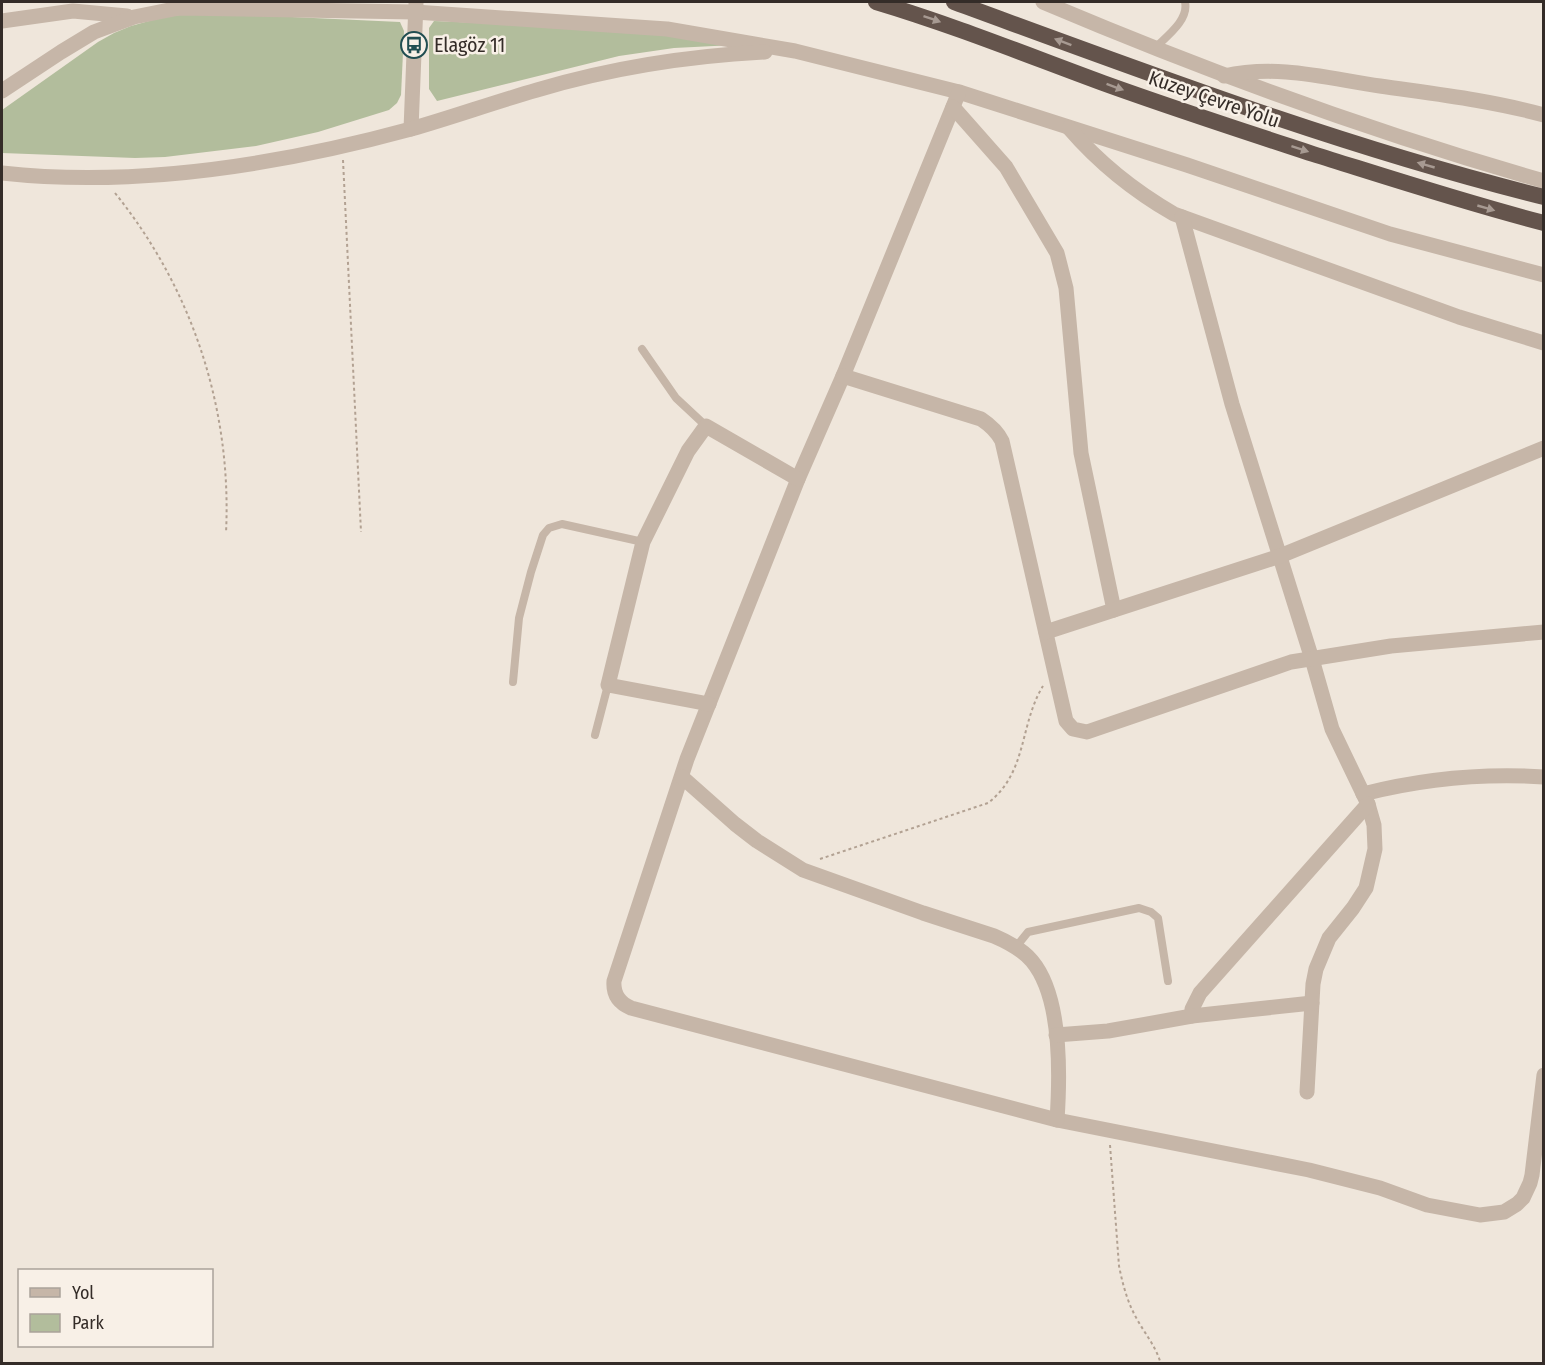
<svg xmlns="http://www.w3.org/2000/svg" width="1545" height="1365" viewBox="0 0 1545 1365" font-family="'Fira Sans Condensed',sans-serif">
<rect width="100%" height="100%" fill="#efe6db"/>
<g fill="#b2bd9c">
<polygon points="206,13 400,22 404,31 401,95 397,103 389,110 318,132 256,146 165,157 135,158 2,153 2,110 98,42 114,33 131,26 167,16"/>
<polygon points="434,21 664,31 734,45 674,48 619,56 437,101 429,89 429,28"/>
</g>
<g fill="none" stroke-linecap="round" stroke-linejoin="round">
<g stroke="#b2a192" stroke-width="2" stroke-dasharray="3 3" stroke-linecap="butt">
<polyline points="343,160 361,532"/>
<path d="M115 193C193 290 232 410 226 533"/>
<path d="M820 859 988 803C1028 772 1019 725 1043 686"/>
<path d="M1110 1145 1119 1266C1123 1286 1128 1304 1138 1321 1146 1335 1156 1347 1161 1364"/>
</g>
<g stroke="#c6b6a8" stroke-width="8">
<path d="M1155 48C1167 36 1189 20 1185 2"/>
<polyline points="642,349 676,398 706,426"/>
<polyline points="513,682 519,618 531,572 543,535 549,528 562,524 643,542"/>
<polyline points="595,735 608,685"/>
<polyline points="1016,947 1028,932 1139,908 1151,912 1158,918 1168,981"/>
</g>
<g stroke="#c6b6a8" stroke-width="15">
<path d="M1043 2C1208 72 1372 132 1544 181"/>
<polyline points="2,21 73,11 127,16"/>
<path d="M1224 76C1278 64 1326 78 1380 86 1435 94 1489 100 1544 115"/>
<polyline points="2,91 61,52 94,32 134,17 179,8 415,12 667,29 795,51 959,92 1187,165 1390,234 1544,275"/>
<path d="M959 92 843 376 798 479 687 759 614 981C613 994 619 1003 631 1008L1057 1120 1309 1170 1380 1188 1427 1205 1480 1215 1504 1212 1517 1204 1523 1198 1530 1183 1532 1175 1544 1075"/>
<polyline points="953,107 1006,167 1057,253 1066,288 1081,453 1114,610"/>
<path d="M1069 128C1100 164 1134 191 1174 214L1459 317 1544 343"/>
<polyline points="411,129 416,3"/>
<path d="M2 173C138 188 279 165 411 129 453 117 495 102 537 90 611 68 688 56 765 52"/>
<polyline points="1182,217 1232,404 1312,659 1332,729 1368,804 1374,825 1375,849 1366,888 1353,908 1329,938 1316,969 1313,984 1307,1092"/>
<path d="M843 376 981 419C990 425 997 431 1002 441L1066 721 1073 729 1087 732 1291 662 1391 646 1544 632"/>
<polyline points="1046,632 1280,556 1544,448"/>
<polyline points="709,704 608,685 643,542 688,451 706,426 798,479"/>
<path d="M682 777 735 824 757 841 803 870 923 913 994 936C1008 942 1022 949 1032 961 1062 997 1060 1076 1057 1120"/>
<path d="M1363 794C1422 779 1483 773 1544 777"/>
<polyline points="1192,1016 1192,1009 1200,993 1368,804"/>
<polyline points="1056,1035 1108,1031 1192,1016 1312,1003"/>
</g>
<g stroke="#64544c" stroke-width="16">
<path d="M876 2C953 25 1027 55 1103 83 1172 108 1243 131 1313 154 1390 178 1466 203 1544 223"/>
<path d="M954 2C1148 73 1342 147 1544 197"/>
</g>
</g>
<defs><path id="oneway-solid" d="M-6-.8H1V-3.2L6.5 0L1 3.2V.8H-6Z" transform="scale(1.5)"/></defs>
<g fill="#a79a92">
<use href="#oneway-solid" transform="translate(932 19) rotate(19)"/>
<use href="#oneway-solid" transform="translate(1063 42) rotate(-159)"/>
<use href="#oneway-solid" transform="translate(1115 87) rotate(20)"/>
<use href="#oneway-solid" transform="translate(1300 149) rotate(18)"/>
<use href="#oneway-solid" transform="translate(1426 165) rotate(-164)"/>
<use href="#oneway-solid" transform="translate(1486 208) rotate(16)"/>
</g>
<defs>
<symbol id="bus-ring" viewBox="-11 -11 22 22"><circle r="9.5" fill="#f8f0e7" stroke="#214e52" stroke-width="1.5"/><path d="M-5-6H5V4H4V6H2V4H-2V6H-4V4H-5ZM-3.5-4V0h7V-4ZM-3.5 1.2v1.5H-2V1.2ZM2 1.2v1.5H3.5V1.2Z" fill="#214e52"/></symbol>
</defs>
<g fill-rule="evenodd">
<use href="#bus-ring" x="399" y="30" width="30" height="30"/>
</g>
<g text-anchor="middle" stroke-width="5" stroke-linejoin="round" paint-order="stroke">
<g font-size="20" fill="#342c28" stroke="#f8f0e7" text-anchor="start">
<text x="434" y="52">Elagöz 11</text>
</g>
<g font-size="20" fill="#342c28" stroke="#f8f0e7">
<text transform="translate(1214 99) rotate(19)" y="7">Kuzey Çevre Yolu</text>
</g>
</g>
<rect width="1545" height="1365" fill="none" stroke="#342c28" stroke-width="6"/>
<rect x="18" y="1269" width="195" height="78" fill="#f8f0e7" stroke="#aaa29b" stroke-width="1.5"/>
<rect x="30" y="1288" width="30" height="9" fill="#c6b6a8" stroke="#aaa29b" stroke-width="1.5"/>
<text x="72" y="1299" font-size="18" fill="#342c28">Yol</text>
<rect x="30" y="1314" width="30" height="18" fill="#b2bd9c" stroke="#aaa29b" stroke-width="1.5"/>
<text x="72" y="1329" font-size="18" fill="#342c28">Park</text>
</svg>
